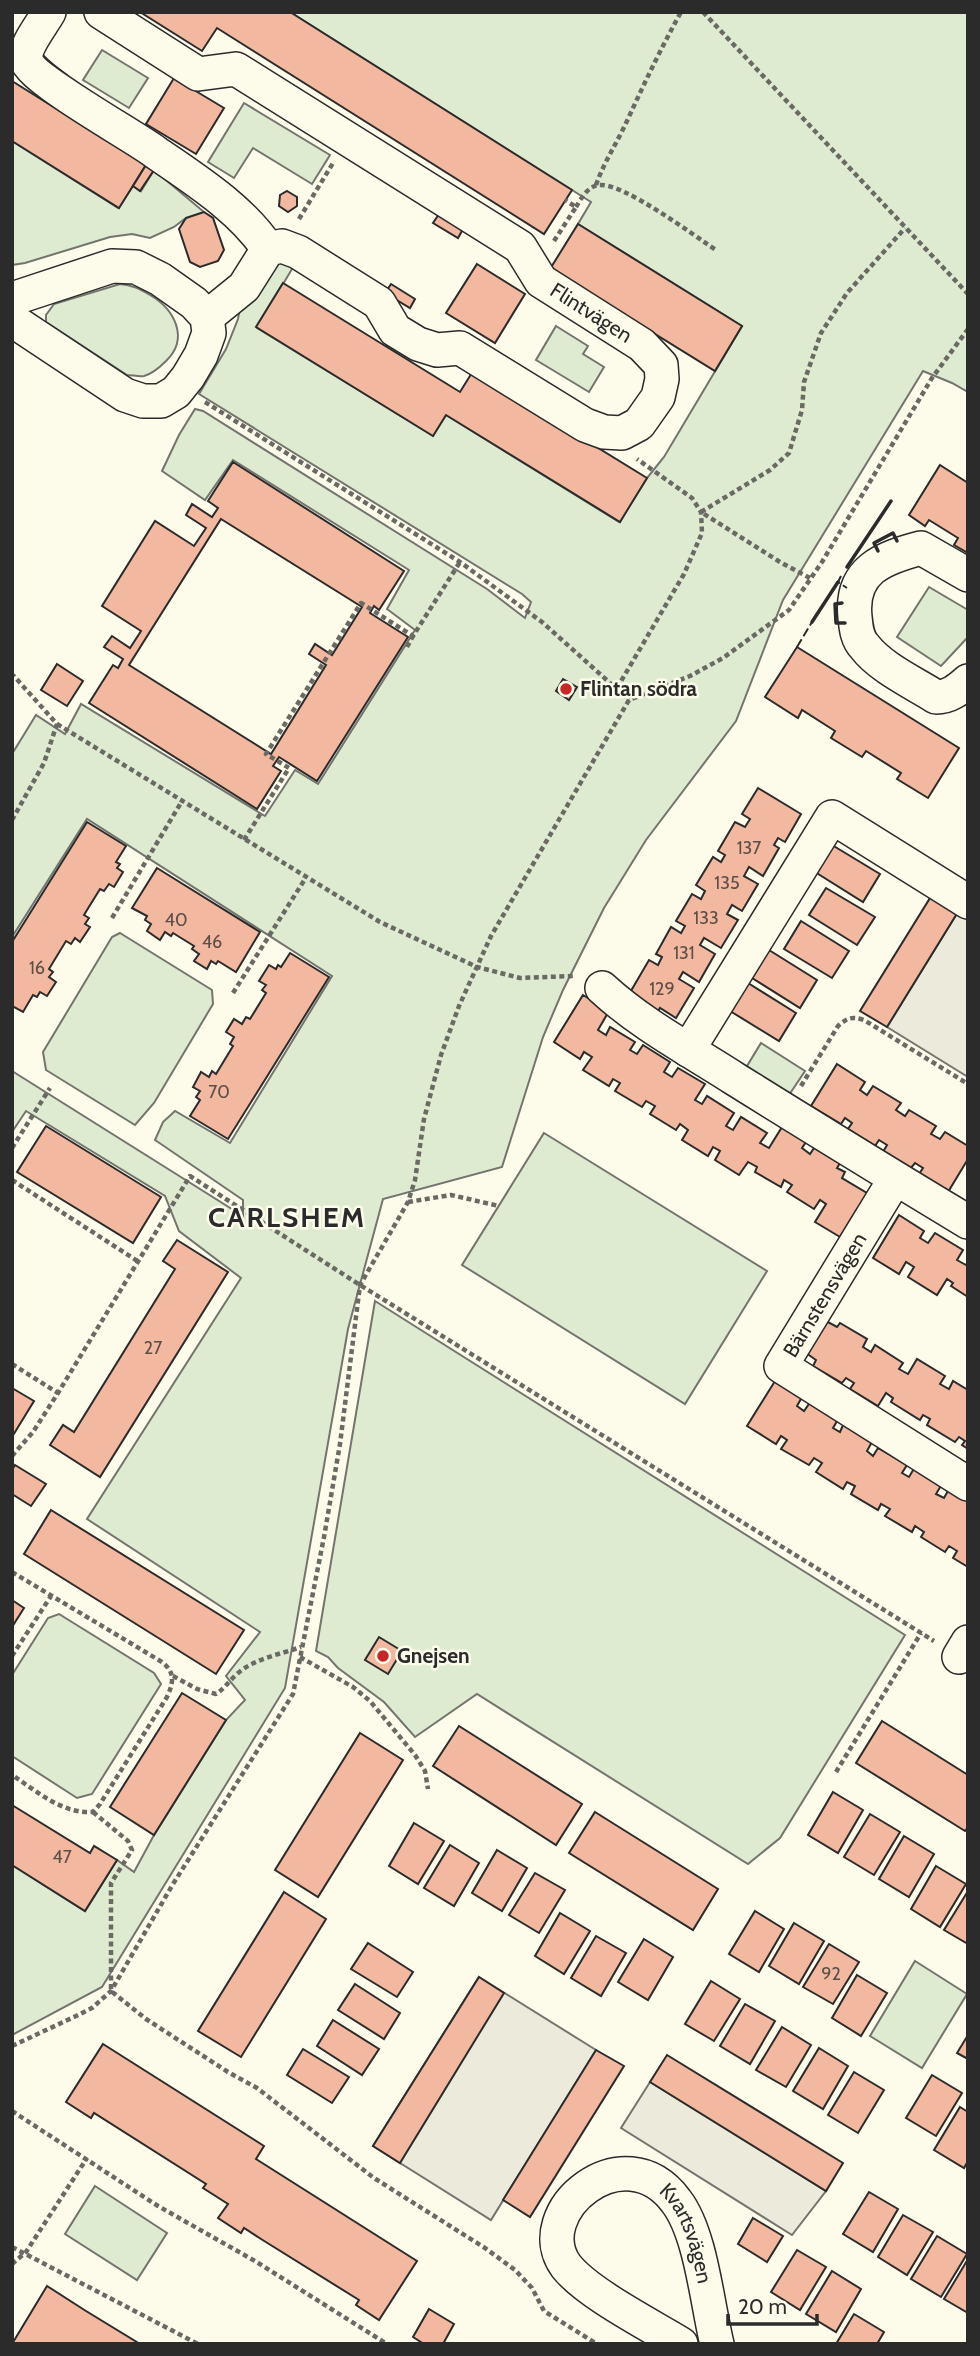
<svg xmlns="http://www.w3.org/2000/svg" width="980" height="2356" viewBox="0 0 980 2356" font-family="Cabin,sans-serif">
<rect width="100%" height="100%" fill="#fdfbea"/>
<g fill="#deebd1" stroke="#74746e" stroke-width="2">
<polygon points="290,12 968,12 968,392 952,383 923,371 783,600 736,721 646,840 604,908 563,990 543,1037 502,1167 383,1199 348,1329 285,1688 102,1987 12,2035 12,1865 85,1911 117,1860 134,1872 154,1835 226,1720 245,1700 226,1676 260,1632 87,1519 241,1278 179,1231 165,1196 26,1111 12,1132 12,1071 243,1216 243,1200 155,1140 163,1122 175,1111 230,1143 332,976 87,819 12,937 12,754 36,715 65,734 81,704 265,816 295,770 318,784 415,630 387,609 409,570 233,460 205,500 162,471 179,435 195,409 203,411 487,589 525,618 531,602 522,594 199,394 226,349 238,319 241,302 268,265 293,260 292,269 257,328 433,436 446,415 619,522 647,478 664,457 742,326 578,224 591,202"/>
<polygon points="102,50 148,78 129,108 83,80"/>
<polygon points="244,103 330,155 312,184 253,148 234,178 208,162"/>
<polygon points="12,141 118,208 133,186 141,191 154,170 204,212 186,218 174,227 150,238 132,234 110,237 25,263 12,265"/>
<path d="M120 284C132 285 140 289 150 295 174 309 190 338 166 361 160 367 152 374 144 376 139 377 132 375 127 375L46 322V315L54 304Z"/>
<polygon points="556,326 588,346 583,354 604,367 589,392 536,360"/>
<polygon points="929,587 968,610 968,637 941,666 897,637"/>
<polygon points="120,933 212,990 213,1004 154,1103 135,1125 46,1070 43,1052 112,937"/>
<polygon points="761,1043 805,1071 787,1098 744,1071"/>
<polygon points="544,1133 767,1271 685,1404 462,1265"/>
<polygon points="375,1301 905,1635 780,1838 748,1864 477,1694 415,1737 384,1702 338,1668 328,1657 316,1651"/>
<polygon points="59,1614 154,1673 161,1684 92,1794 77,1798 12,1756 12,1675 48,1618"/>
<polygon points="915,1961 967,1994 922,2068 870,2036"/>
<polygon points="95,2186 167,2233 137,2280 65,2234"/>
</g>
<g fill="#eceadb" stroke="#74746e" stroke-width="2">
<polygon points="961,907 968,912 968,1077 887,1027"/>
<polygon points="479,1977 596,2050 491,2220 373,2146"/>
<polygon points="650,2082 826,2191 792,2235 621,2128"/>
</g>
<g fill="#f2b8a0" stroke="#2b2b2b" stroke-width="2" fill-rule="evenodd">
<polygon points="140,12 290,12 572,190 544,234 217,28 202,51"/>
<polygon points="174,78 224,108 196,154 146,124"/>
<polygon points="12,81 146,165 119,208 12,141"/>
<polygon points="146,165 154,170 140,191 133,186"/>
<polygon points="287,191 297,197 297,206 288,212 279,206 280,195"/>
<polygon points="204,212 213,218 224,250 218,261 200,267 190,262 179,229 186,218"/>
<polygon points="439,214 463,229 458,238 433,223"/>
<polygon points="578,224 742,326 715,371 550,269"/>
<polygon points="477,264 525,294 495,343 446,313"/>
<polygon points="283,283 460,392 473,371 647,478 620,522 446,415 433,436 256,327"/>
<polygon points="391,284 415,299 410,308 385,293"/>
<path d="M233 462 404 571 379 610 374 606 370 613 408 637 317 781 279 757 273 766 281 771 257 809 89 703 113 665 118 668 123 659 104 647 112 636 130 648 141 631 102 606 155 521 194 546 206 528 186 515 192 504 212 517 218 508 208 501ZM221 519 362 607 332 655 315 644 309 654 326 665 271 754 129 665Z"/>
<polygon points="940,465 968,483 968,553 954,545 958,538 929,520 925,526 909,515"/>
<polygon points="797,647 959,748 928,798 897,779 901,773 866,751 862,757 831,738 835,731 802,710 798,718 765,697"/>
<polygon points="57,664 83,681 67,706 41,690"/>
<polygon points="563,679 577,687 569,700 556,691"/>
<polygon points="758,788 801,814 785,842 778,838 774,845 779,848 763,876 749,867 744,876 758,884 742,911 732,905 727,914 738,920 721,948 704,938 700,945 715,954 699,982 683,972 679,979 694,988 676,1018 660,1008 657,1013 628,996 649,960 658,965 662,957 656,954 671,927 681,933 685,926 676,921 692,894 701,899 705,891 696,885 713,857 721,862 725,855 718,851 735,822 745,827 750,819 742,814"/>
<polygon points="87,822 126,846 116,862 120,864 117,868 123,872 114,887 109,884 104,891 100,889 84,915 89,918 85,924 90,927 80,942 75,938 71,944 66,941 49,969 53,972 49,977 56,982 47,996 40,992 37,997 33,995 23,1012 12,1006 12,942"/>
<polygon points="832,845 880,874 863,902 815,872"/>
<polygon points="157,868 260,932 236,972 218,961 216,964 211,961 207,969 194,961 199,954 192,949 194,946 173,933 171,936 165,932 160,940 147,931 151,924 145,920 147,916 132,908"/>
<polygon points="826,888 875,917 857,945 809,915"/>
<polygon points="935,890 961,907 887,1027 860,1011"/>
<polygon points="801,921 849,951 832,978 784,949"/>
<polygon points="769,950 817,980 800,1008 752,978"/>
<polygon points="290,953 329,977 228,1139 190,1116 200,1100 196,1097 200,1091 193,1087 201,1072 209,1077 212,1071 216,1074 233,1046 230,1044 234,1037 226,1032 234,1019 242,1024 246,1017 250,1019 266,993 262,990 266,985 259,981 269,965 276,969 278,965 281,967"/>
<polygon points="748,983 796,1013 779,1041 730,1011"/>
<polygon points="583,995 609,1011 598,1030 606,1035 610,1027 635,1042 630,1050 637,1054 643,1045 670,1062 664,1072 672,1077 678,1068 705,1084 695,1100 702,1104 707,1096 734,1113 726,1126 733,1130 741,1117 767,1133 760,1143 769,1148 782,1127 806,1142 802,1148 810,1154 814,1148 840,1163 837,1168 845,1172 842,1178 867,1193 864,1213 857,1209 840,1237 815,1222 826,1204 820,1200 814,1209 787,1192 792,1185 784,1180 781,1187 755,1172 757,1167 748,1162 739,1175 715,1160 720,1151 713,1147 708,1156 682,1140 688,1130 680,1124 676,1130 650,1114 655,1106 646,1101 642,1107 615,1091 620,1083 613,1079 609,1086 583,1070 592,1057 584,1052 580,1059 554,1042"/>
<polygon points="837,1064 865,1082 860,1090 867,1095 873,1086 901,1103 896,1110 905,1116 909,1110 936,1126 931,1134 940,1139 945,1132 968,1146 968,1159 948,1192 919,1174 923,1168 915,1163 910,1169 883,1152 887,1145 879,1140 875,1146 848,1129 852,1123 845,1118 841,1124 811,1106"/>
<polygon points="46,1126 161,1197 133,1243 17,1172"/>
<polygon points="899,1215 924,1231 920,1238 928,1243 935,1233 963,1250 957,1260 966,1265 968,1262 968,1297 951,1286 953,1283 947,1279 937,1295 908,1277 914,1267 906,1262 899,1274 873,1258"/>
<polygon points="177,1240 228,1272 100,1477 50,1445 63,1425 74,1432 175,1269 163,1261"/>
<polygon points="826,1321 837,1327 840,1323 867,1339 863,1347 871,1352 875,1345 903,1363 899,1369 908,1374 917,1359 945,1376 940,1384 949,1389 953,1381 968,1390 968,1449 962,1445 965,1441 959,1437 955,1442 927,1425 930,1419 923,1415 920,1420 891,1402 893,1398 886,1393 878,1406 850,1389 854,1383 846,1378 842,1383 813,1366 816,1360 806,1353"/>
<polygon points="775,1381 802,1397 797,1406 804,1411 811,1401 839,1418 833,1428 840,1432 844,1423 873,1440 867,1451 873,1456 878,1448 907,1465 902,1473 909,1477 915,1467 942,1484 936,1494 944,1498 949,1489 968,1501 968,1567 953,1558 957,1551 949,1546 945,1552 921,1537 924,1532 915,1526 912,1532 885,1516 890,1509 881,1504 878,1510 851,1494 855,1486 847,1482 843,1489 816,1472 822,1463 814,1458 809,1465 781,1449 787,1440 781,1436 776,1444 747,1426"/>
<polygon points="12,1388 34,1401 12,1437"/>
<polygon points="15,1465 46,1484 31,1506 12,1494 12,1470"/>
<polygon points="51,1510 244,1630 216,1674 24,1554"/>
<polygon points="12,1600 24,1608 12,1627"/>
<polygon points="379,1637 402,1651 388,1674 365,1660"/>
<polygon points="182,1693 226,1720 154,1835 110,1807"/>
<polygon points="882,1721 968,1775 968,1827 965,1831 856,1763"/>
<polygon points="459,1726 582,1804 556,1845 433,1766"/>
<polygon points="360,1733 403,1760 318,1897 275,1870"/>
<polygon points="833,1792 863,1810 838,1853 808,1835"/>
<polygon points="12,1805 90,1853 94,1846 117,1860 85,1911 12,1865"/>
<polygon points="595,1812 718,1889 693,1930 569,1853"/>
<polygon points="870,1814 900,1832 874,1875 844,1857"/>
<polygon points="414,1823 444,1841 418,1884 389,1866"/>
<polygon points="904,1836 934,1854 909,1897 879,1879"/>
<polygon points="450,1845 479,1863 454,1906 424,1888"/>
<polygon points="497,1850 527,1868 502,1911 472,1893"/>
<polygon points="936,1866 966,1884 940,1927 911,1909"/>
<polygon points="535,1873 565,1890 539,1933 509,1915"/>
<polygon points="968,1891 968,1944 944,1930"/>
<polygon points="284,1892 326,1919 241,2057 198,2031"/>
<polygon points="755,1911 784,1929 759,1972 729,1954"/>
<polygon points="560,1913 590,1931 564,1974 535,1956"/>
<polygon points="794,1923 824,1941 799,1984 769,1966"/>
<polygon points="596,1936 626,1953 601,1996 571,1978"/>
<polygon points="644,1939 673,1957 648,2000 618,1982"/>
<polygon points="368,1943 413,1972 397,1997 351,1969"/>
<polygon points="829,1944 859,1962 833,2004 803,1987"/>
<polygon points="857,1975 887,1993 861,2036 832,2018"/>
<polygon points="479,1977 504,1993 400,2163 373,2146"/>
<polygon points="711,1981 740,1999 714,2041 685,2024"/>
<polygon points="355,1984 400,2013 384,2039 338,2010"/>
<polygon points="745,2004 775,2021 750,2064 720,2046"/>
<polygon points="333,2020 379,2049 362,2075 317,2046"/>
<polygon points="782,2027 811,2045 786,2087 756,2070"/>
<polygon points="968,2035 968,2059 957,2053"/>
<polygon points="103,2044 264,2146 256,2159 417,2261 379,2320 356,2305 359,2300 261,2239 244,2228 241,2233 218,2218 228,2204 203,2188 206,2184 94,2113 91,2118 66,2102"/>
<polygon points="819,2048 848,2066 823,2109 793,2091"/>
<polygon points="303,2049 349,2077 332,2103 287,2075"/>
<polygon points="596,2050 624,2066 530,2217 503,2200"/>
<polygon points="667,2055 843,2163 826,2191 650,2082"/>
<polygon points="854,2072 884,2090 858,2133 828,2115"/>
<polygon points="932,2075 962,2093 936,2136 906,2118"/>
<polygon points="960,2107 968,2112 968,2161 964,2168 934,2150"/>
<polygon points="869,2192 898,2209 873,2252 843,2234"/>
<polygon points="903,2215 933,2232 907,2275 878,2257"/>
<polygon points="753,2218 783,2236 767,2262 738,2244"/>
<polygon points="937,2236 967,2254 941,2297 911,2279"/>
<polygon points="797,2250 826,2267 800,2310 771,2292"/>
<polygon points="968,2259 968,2313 944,2299"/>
<polygon points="832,2271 861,2289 836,2332 806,2314"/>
<polygon points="47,2286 86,2311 140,2344 12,2344"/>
<polygon points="429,2309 454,2324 443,2344 424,2344 413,2337"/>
<polygon points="854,2314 884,2332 877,2344 836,2344"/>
</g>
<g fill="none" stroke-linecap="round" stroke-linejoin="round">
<defs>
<g id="minor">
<path d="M49 12C43 23 23 48 26 59 30 79 134 136 155 152 194 179 242 209 268 249"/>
<path id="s1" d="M101 12 198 74 236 69 520 247 541 281 642 345 661 365 662 379 658 397 639 424 622 433 604 432 585 425 460 348 437 350 418 344 395 330 379 303 298 252 282 246 268 249 244 287 207 317"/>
<polyline points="12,299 112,266 136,267 160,279 194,303 207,317 209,333 201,355 188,377 176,392 161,401 143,401 125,395 12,320"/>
<path d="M968 575 921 548C883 558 850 570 855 617 856 628 857 639 865 647 880 667 914 683 936 697 949 697 958 690 968 681"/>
<path d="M602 988C641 1024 690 1050 735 1079 812 1127 890 1175 968 1222"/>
<polyline points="688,1050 832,817 968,902"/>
<polyline points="895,1179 781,1366 968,1484"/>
<polyline points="959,1657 968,1642"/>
<path id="s2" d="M681 2344C650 2325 587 2293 566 2266 527 2212 624 2131 676 2201 701 2233 707 2303 717 2344"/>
</g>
</defs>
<use href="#minor" stroke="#2b2b2b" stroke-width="36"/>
<g stroke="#6a6964" stroke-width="4.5" stroke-dasharray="5 3.5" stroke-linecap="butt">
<polyline points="703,12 968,294"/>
<path d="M596 185C604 162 617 143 627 121 644 84 661 48 681 12"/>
<path d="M576 207C581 199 587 187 598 185 623 182 693 235 716 250"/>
<polyline points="299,219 333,163"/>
<polyline points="554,241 576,207 565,200"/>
<polyline points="205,402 460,562 542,622 629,700"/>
<polyline points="810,578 780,562 701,512 770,470 789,453 802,410 804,382 821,333 847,293 905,228"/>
<polyline points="407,647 413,636"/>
<polyline points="617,688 684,574 702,533 701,512 692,498 637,459"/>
<polyline points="57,724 380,922 477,967 520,978 574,976"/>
<polyline points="12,820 44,763 57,724 13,675"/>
<polyline points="244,840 289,768 266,754 361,603 413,636 460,562"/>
<polyline points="112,918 182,801"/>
<polyline points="233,993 305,879"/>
<path d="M801 1086 838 1026C847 1018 852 1016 864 1020L968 1084"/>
<polyline points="12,1148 50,1088"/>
<polyline points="12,1180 139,1262"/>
<polyline points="408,1202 451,1195 499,1206"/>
<polyline points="12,1364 58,1393"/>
<polyline points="12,1456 33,1432 58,1393 190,1176 360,1285 934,1641"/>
<path d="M12 1572 162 1662C175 1672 174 1682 167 1697L100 1804 93 1812C62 1814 38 1792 12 1775"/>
<polyline points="12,1656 51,1596"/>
<polyline points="300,1657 353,1687 370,1701 415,1755 425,1771 428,1789"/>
<path d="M173 1676 197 1689 216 1694C225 1688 229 1681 237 1674 253 1659 281 1654 301 1647"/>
<polyline points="836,1772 921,1633"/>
<polyline points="93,1812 128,1841 132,1850 111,1883 111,1991 146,2019 228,2072 257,2088 374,2178 485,2248 515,2270 532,2288 544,2311 597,2344"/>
<polyline points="12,2046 76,2016 92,2008 111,1991 173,1884 293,1694 324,1537 340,1444 360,1285 408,1202 415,1180 424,1119 441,1055 459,1006 491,936 629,700 690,676 723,658 789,610 822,562 932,378 968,329"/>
<polyline points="12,2111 158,2206 255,2261 387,2344"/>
<polyline points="12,2247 198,2344"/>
<polyline points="12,2264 26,2252 87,2158"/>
</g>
<use href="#minor" stroke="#fdfbea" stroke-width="33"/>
<g stroke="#2b2b2b" stroke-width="2" stroke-dasharray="9 3.5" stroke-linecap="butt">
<polyline points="841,576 838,582 847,588"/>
<polyline points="797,647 812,622"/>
</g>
<g stroke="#2b2b2b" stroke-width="3.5">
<polyline points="878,551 874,543 893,533 897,541"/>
<polyline points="847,567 891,501"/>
<polyline points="842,603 835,604 836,623 845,623"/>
<polyline points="812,622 838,582"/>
</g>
</g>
<g fill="#c62828" stroke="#fdfbea" stroke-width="2.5">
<circle cx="566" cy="689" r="7"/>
<circle cx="383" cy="1656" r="7"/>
</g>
<g text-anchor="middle" stroke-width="5" stroke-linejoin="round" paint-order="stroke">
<g font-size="18" fill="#5d4e48">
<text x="749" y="854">137</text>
<text x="727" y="889">135</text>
<text x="706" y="924">133</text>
<text x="176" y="926">40</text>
<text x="212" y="948">46</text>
<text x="684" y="959">131</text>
<text x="37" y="974">16</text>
<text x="662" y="995">129</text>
<text x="219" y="1098">70</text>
<text x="153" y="1354">27</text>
<text x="62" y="1863">47</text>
<text x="831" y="1980">92</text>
</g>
<g font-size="21" fill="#2b2b2b" stroke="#fdfbea">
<text dy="7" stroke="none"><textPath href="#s1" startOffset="588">Flintvägen</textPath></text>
<text transform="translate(825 1295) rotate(-59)" y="7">Bärnstensvägen</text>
<text dy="7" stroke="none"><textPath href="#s2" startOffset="366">Kvartsvägen</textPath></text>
</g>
<g font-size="21" font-weight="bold" fill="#2b2b2b" stroke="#fdfbea" text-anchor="start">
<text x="580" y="696">Flintan södra</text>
<text x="397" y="1663">Gnejsen</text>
</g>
<g font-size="28" font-weight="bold" letter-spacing="2" fill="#2b2b2b" stroke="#fdfbea">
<text x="287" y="1227">CARLSHEM</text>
</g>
</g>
<rect width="980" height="2356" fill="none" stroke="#2b2b2b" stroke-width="28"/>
<path d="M728 2314v10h89v-10" fill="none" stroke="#2b2b2b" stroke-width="3.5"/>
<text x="738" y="2314" font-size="21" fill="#2b2b2b" stroke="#fdfbea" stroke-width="5" paint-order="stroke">20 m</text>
</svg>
